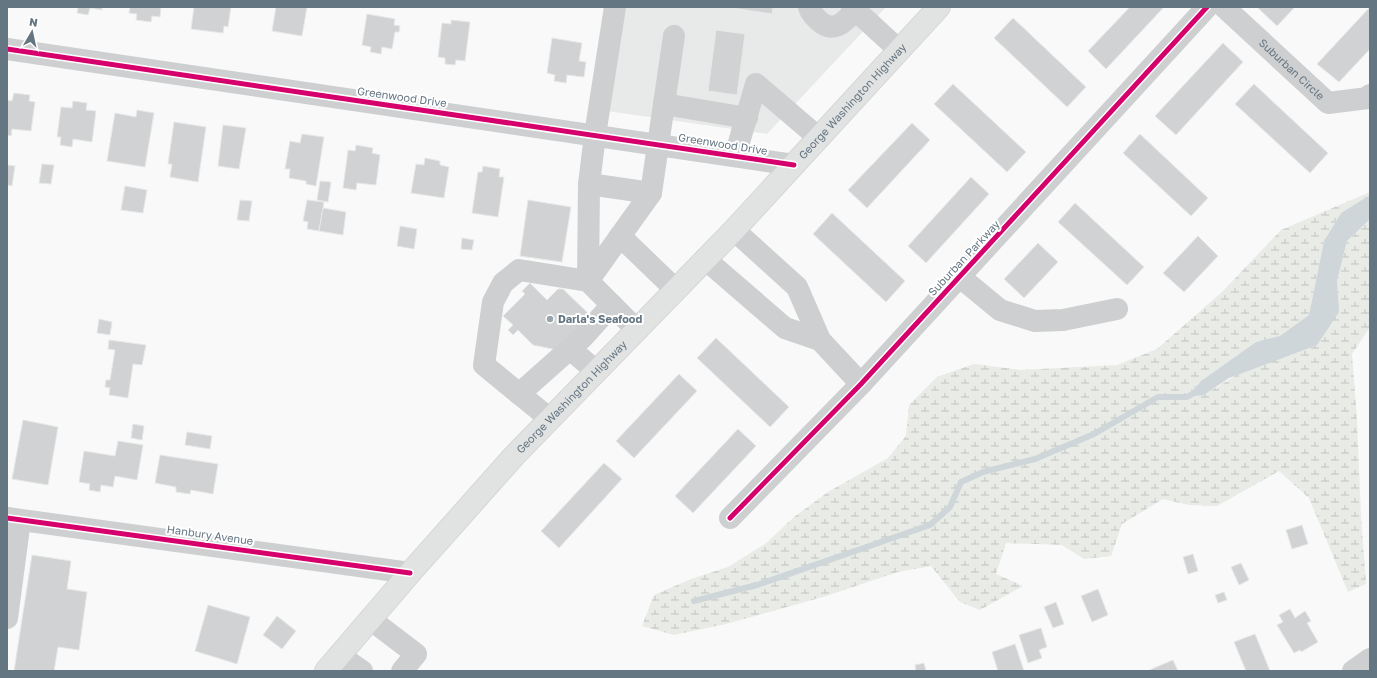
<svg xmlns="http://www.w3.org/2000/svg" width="1377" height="678" viewBox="0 0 1377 678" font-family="'Golos Text',sans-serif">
<defs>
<pattern id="wetland-marsh" width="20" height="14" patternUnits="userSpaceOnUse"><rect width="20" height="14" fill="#e8ebe6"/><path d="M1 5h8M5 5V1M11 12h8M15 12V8" fill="none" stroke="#c0c3c0"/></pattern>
</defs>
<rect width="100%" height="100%" fill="#f9f9f9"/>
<polygon fill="#e8e9e9" points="623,7 886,7 767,134 607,111"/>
<polygon fill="url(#wetland-marsh)" points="1370,192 1370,195 1341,213 1324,241 1309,315 1280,337 1256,342 1201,381 1187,396 1204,395 1338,312 1337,281 1347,241 1370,219 1370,327 1352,354 1357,419 1361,516 1366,584 1348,592 1309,498 1279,471 1217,506 1189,505 1163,499 1122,524 1111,556 1084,559 1062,545 1006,543 996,574 1023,586 980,610 960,602 931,566 898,572 823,597 726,624 674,635 642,626 654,595 691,579 728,567 765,544 794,517 828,492 888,458 906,436 909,405 937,377 974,364 1021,370 1117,365 1157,349 1222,292 1281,230"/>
<polygon fill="#ced6d9" points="1370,195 1370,219 1347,241 1337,281 1339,312 1317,345 1229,378 1204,395 1187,397 1201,381 1256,342 1280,336 1309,315 1324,241 1341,213"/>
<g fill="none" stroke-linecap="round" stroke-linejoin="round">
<polyline stroke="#ced6d9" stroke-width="6" points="694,601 757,585 930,525 950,507 961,482 983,472 1035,459 1094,434 1158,397 1187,397 1194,393"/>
</g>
<g fill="#d0d2d3" stroke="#e8e8e8">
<polygon points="78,7 102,7 102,10 90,8 88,15 77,13"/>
<polygon points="130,7 161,7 160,17 152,16 151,22 136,20 137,14 129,13"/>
<polygon points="194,7 231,7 228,27 224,26 223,33 191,29"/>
<polygon points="276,7 307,7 302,36 272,31"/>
<polygon points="726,7 773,7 772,14"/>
<polygon points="1130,7 1164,7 1106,69 1088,51"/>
<polygon points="1257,7 1295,7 1277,26"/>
<polygon points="1370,7 1370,49 1339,82 1317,64"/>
<polygon points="367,14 395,19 394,25 400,26 399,32 395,32 392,49 382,47 381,54 370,52 371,47 362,45"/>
<polygon points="1013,18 1086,87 1067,107 994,38"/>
<polygon points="451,20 470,22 465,61 456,60 455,65 445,64 445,58 438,57 442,23 451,24"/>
<polygon points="716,30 745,34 737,95 708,91"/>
<polygon points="552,38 582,43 579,61 586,62 584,77 567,75 566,83 554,81 555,75 547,73"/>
<polygon points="1223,43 1243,62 1176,135 1155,116"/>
<polygon points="953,84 1026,152 1007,172 934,104"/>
<polygon points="1254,84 1328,153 1310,173 1235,104"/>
<polygon points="14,93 30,95 29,101 35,102 31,131 12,129 11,136 7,135 7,100 12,101"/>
<polygon points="73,101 87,103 86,110 96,111 92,142 73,139 72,147 60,145 61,137 57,137 61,107 72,108"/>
<polygon points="137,110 154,113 145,167 107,161 115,113 136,117"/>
<polygon points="174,122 206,127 198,182 170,177 172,164 168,164"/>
<polygon points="912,123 930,140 867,208 848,190"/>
<polygon points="223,125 246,128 239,169 218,166"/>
<polygon points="302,134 324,137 316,186 306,184 306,181 289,178 290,169 285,169 290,141 300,143"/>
<polygon points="1140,134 1208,198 1191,216 1123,153"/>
<polygon points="356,145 373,148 372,153 380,155 376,185 357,183 356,190 343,188 348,150 355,151"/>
<polygon points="425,158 440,161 440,165 449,167 444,198 411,193 416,164 424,165"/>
<polygon points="42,164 54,165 51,184 39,183"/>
<polygon points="7,165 15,166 12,186 7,185"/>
<polygon points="483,166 500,169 499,177 504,177 498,217 472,213 478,172 482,172"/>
<polygon points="971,177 989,194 926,263 908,246"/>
<polygon points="320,181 331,182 328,202 317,200"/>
<polygon points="125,186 147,190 143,213 121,210"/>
<polygon points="240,200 252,201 249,221 237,220"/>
<polygon points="307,200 324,202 319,231 307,229 308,222 303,221"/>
<polygon points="528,200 571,207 562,262 520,256"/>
<polygon points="1075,203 1144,267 1127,285 1058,222"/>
<polygon points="323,208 346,212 343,235 319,231"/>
<polygon points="832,213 905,281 886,302 813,234"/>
<polygon points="400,226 417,229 414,249 397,246"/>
<polygon points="1198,236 1218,256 1184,292 1163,273"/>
<polygon points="462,238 474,240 472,250 461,249"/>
<polygon points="1038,243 1058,262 1024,298 1004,279"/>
<polygon points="530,283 547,300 558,289 563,289 593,318 562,351 533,345 518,330 513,335 508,330 513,325 503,316 525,294 522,291"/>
<polygon points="99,319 112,322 110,335 97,333"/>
<polygon points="716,338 789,407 770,427 697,358"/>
<polygon points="109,340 146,345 142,365 133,364 128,398 109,395 110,388 105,387 106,380 110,380 115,350 108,349"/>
<polygon points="679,374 697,391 634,458 616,441"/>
<polygon points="23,420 58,427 48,485 12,479"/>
<polygon points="133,424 144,426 142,440 131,438"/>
<polygon points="738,429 756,446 693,513 675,496"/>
<polygon points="187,432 212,436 210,449 185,445"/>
<polygon points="118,441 143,445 137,480 115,476 113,487 101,485 100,492 89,490 90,484 79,482 84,451 115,456"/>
<polygon points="160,455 218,464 213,494 191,490 190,494 176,492 176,487 155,483"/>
<polygon points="604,463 622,479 559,548 541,531"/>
<polygon points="1302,525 1308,544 1292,549 1286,530"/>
<polygon points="1193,554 1198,571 1188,574 1183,557"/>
<polygon points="32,555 71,561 67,589 87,592 79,650 58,647 54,671 14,671"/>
<polygon points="1241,563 1249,580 1239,585 1231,567"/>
<polygon points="1098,589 1108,615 1092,622 1081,596"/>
<polygon points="1224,592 1227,600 1218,603 1215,595"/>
<polygon points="1056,602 1064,624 1053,628 1044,607"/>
<polygon points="208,605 250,617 237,664 195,651"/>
<polygon points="1290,609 1295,618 1305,611 1311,621 1307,623 1318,642 1301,652 1300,650 1294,653 1277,625 1283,622 1279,615"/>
<polygon points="277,616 296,631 282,649 263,635"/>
<polygon points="1041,628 1047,647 1039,650 1042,658 1028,663 1019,635"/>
<polygon points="1255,634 1270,671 1246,671 1234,642"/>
<polygon points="1015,644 1024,671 998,671 992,652"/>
<polygon points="1173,660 1178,671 1147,671"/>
<polygon points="924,663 926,671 916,671 915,665"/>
</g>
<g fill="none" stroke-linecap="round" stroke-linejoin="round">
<defs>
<g id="major">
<path id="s2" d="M326 671 410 573 514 456 734 230 939 7"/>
</g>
</defs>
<use href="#major" stroke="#d5d6d7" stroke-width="24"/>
<g stroke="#cecfd0" stroke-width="22">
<polyline points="615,7 595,135 589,184 588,281 637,330"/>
<path d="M809 7C810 12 814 16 818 20 835 36 846 20 858 7"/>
<polyline points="852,7 899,50"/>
<path id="s1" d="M1224 7 1328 103 1368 98 1370 95"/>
<polyline points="7,49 794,165"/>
<polyline points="664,104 674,36"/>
<polyline points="735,156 756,84 819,138"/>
<polyline points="589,184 651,193"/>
<polyline points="620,236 675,289"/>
<polyline points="705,259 785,328 820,340 797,287 734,230"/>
<polyline points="960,277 1000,310 1035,321 1063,320 1117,309"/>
<polyline points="820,340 861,384"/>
<polyline points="570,349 596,371"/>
<polyline points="519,394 582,338 612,305"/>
<polyline points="550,419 484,365 493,302 503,283 519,270 588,281 651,193 664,104 747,118"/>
<polyline points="7,518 410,573"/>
<polyline points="730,518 861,384 1207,7"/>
<polyline points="7,618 20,520"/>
<polyline points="370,619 416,654 402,671"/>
<polyline points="339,655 362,671"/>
<polyline points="1353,671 1370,659"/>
</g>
<use href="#major" stroke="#e1e2e2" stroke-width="22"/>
<defs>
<g id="cycleway">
<polyline points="7,49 794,165"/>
<polyline points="7,518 410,573"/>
<polyline points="730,518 861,384 1207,7"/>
</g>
</defs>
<use href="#cycleway" stroke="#fff" stroke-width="8"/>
<use href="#cycleway" stroke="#d6006c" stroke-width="5"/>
</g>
<circle fill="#99a4ac" stroke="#fff" stroke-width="1.5" cx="550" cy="319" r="4"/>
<g text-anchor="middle" stroke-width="4" stroke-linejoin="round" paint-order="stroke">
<g font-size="11" fill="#657683" stroke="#fff">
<text dy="4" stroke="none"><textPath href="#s1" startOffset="92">Suburban Circle</textPath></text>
<text transform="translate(402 97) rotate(8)" y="4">Greenwood Drive</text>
<text dy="4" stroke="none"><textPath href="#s2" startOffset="776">George Washington Highway</textPath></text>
<text transform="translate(723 144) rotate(9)" y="4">Greenwood Drive</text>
<text transform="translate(964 258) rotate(-47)" y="4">Suburban Parkway</text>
<text dy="4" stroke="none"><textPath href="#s2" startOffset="368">George Washington Highway</textPath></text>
<text transform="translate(210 535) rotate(8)" y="4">Hanbury Avenue</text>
</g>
<g font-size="11" font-weight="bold" fill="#657683" stroke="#fff" text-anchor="start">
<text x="558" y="323">Darla's Seafood</text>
</g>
</g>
<rect width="1377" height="678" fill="none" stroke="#657683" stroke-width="16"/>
<g transform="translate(32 32) rotate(9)" stroke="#ffffff" stroke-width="3" paint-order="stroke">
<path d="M0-3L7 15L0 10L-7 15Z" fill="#657683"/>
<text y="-6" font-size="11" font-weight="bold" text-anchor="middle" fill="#657683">N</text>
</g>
</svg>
